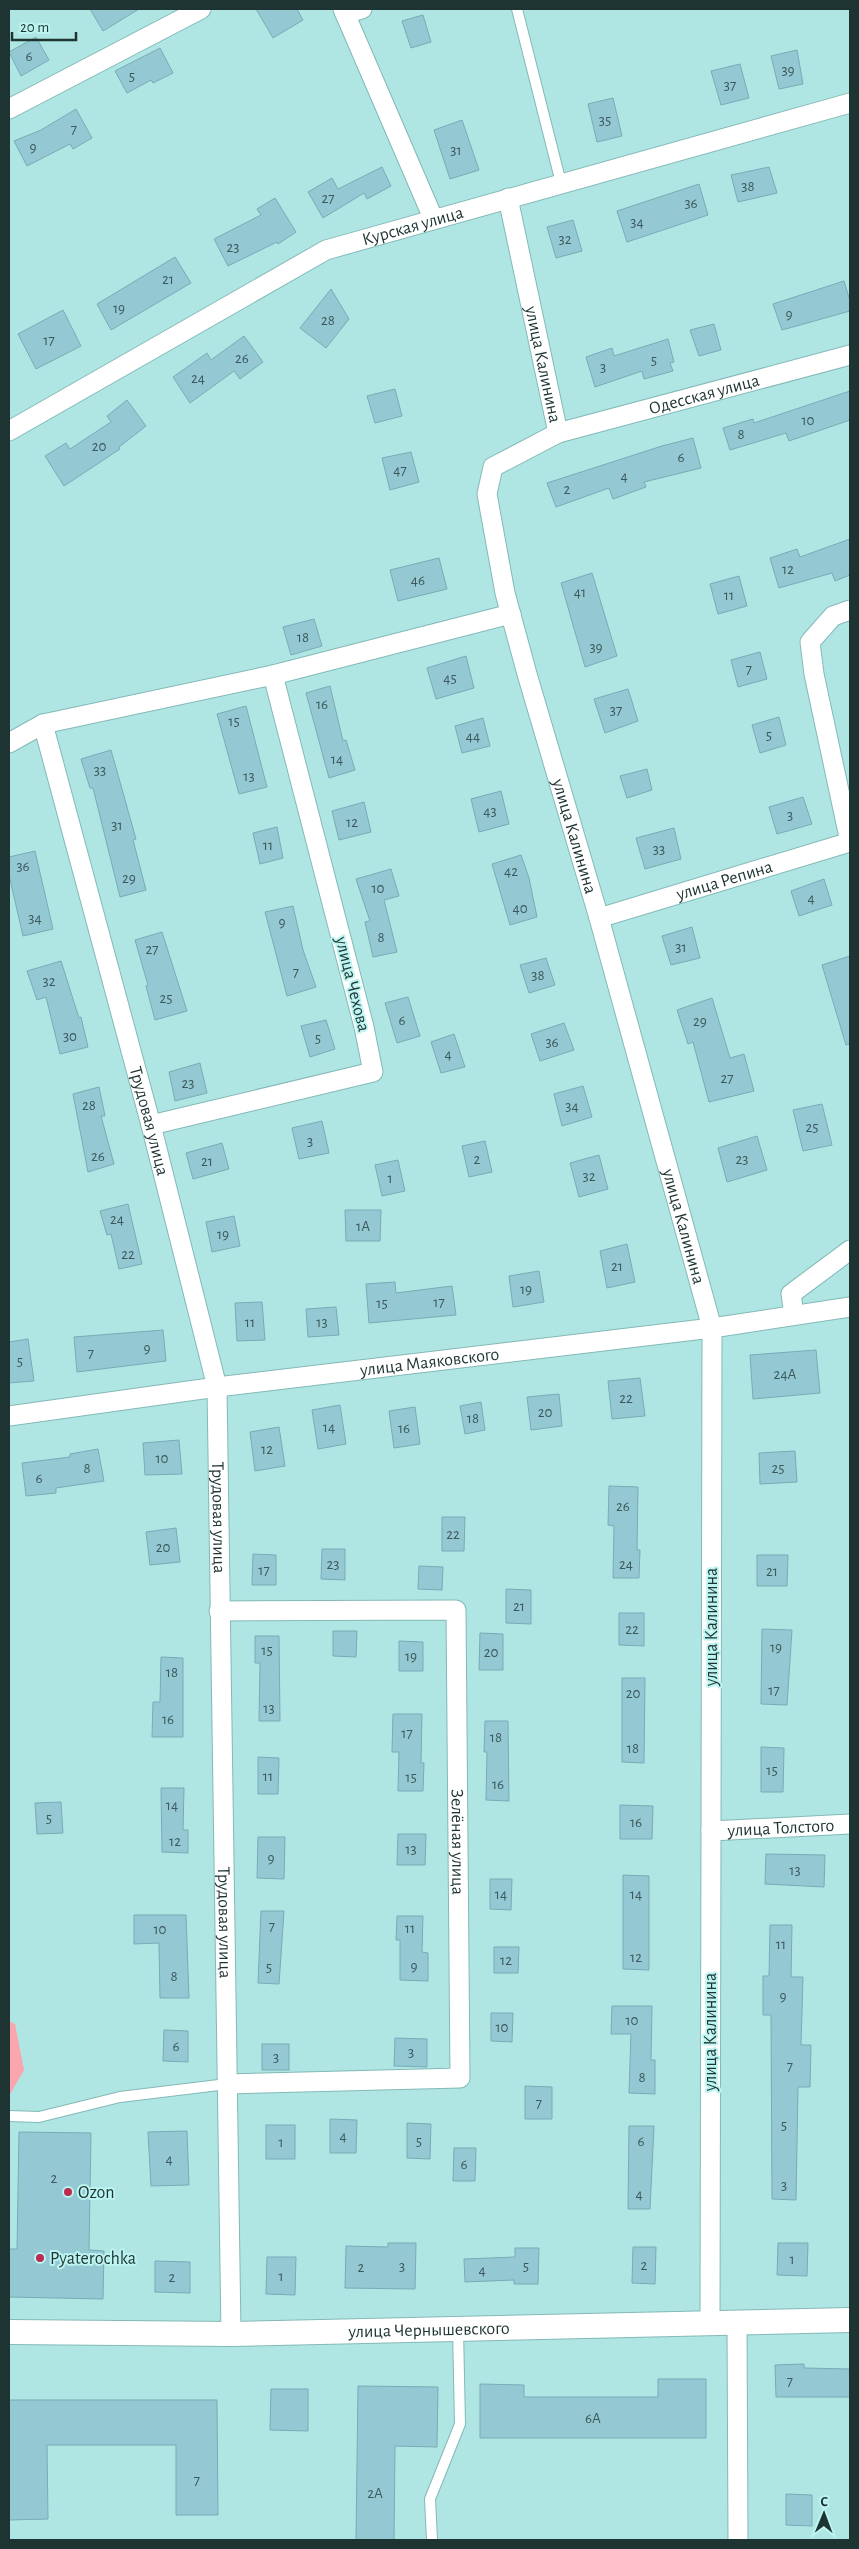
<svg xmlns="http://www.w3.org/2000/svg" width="859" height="2549" viewBox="0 0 859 2549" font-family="'Alegreya Sans',sans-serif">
<rect width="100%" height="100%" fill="#afe6e3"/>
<polygon fill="#f9a6af" points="9,2021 15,2024 24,2070 9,2096"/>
<g fill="#94c9d4" stroke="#78abb6">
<polygon points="90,9 139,9 103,31"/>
<polygon points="256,9 297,9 303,20 273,38"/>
<polygon points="423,15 431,42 411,48 402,21"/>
<polygon points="36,37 49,60 21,76 9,52"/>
<polygon points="160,48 173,73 153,83 151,80 127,93 115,71"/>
<polygon points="797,50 803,84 779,89 771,56"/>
<polygon points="740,64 749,98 721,105 711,71"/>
<polygon points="613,98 622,136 597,142 588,104"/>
<polygon points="76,109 92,138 73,149 70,144 27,166 14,141 41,130"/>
<polygon points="462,120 479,170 450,179 434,130"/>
<polygon points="382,167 391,186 367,199 364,193 323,218 308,192 332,178 338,189"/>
<polygon points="769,167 777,193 738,202 731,175"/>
<polygon points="699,184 708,215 627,242 617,211"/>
<polygon points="275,198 296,232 278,244 277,242 228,266 214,239 261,215 257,209"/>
<polygon points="573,220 582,251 556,258 547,227"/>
<polygon points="175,257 191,283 111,330 97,304"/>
<polygon points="844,281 850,301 850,311 782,330 773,304"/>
<polygon points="331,289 349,319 326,348 300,328"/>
<polygon points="63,310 81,346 36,369 18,334"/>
<polygon points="714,324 721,350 699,356 690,330"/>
<polygon points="244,336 263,362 240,379 234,371 190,403 173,377 207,353 211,360"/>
<polygon points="668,339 674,362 670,363 673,371 644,379 642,371 595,387 586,357 612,348 614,356"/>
<polygon points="395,389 402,416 375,423 367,396"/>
<polygon points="850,391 850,420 789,441 786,433 730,450 723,428 753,419 754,423"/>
<polygon points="127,400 146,426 119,447 120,449 64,486 45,456 66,443 70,449 111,422 107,416"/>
<polygon points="693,438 701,468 644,482 646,487 613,499 609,488 556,507 547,483 662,446"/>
<polygon points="411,452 419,482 390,490 382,458"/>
<polygon points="850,539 850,575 835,581 832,573 779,588 770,558 797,549 800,557"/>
<polygon points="439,558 447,589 398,601 390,570"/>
<polygon points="592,573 617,656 585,667 561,583"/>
<polygon points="739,576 747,606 718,614 710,584"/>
<polygon points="314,619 322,646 291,655 283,627"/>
<polygon points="760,652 767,679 738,687 731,660"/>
<polygon points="466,656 474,688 436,699 427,668"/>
<polygon points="330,686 343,741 346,740 355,770 329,778 306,693"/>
<polygon points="628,689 638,721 605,733 594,699"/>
<polygon points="246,706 267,787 239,794 217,714"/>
<polygon points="779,717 786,745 760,753 752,725"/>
<polygon points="483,718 490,746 462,753 455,726"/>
<polygon points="111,750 136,839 133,840 146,890 120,897 93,788 90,788 81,759"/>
<polygon points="647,769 652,790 627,798 620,776"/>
<polygon points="501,791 509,824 479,832 471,799"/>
<polygon points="803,797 812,824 777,834 769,807"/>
<polygon points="364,802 371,832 339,840 332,811"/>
<polygon points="277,827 283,858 260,864 253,833"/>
<polygon points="674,828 681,859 645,869 636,838"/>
<polygon points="35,851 53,929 23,936 9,875 9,857"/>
<polygon points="521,855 529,878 537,917 510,925 492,864"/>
<polygon points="391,869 399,896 384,900 397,952 373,957 365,922 370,921 356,879"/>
<polygon points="824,879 832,905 799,916 791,891"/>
<polygon points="293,906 303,950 316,987 287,996 265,912"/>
<polygon points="692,927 700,958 671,965 662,936"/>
<polygon points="162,932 187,1011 155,1020 146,986 148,985 135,940"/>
<polygon points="850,956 850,1044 846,1045 822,965"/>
<polygon points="546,958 555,985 529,993 520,965"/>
<polygon points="61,961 79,1018 81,1017 88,1047 60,1054 46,997 37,1000 27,971"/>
<polygon points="408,997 420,1036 397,1043 385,1003"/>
<polygon points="712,998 730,1058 744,1054 754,1091 709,1102 693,1042 688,1044 677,1010"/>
<polygon points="326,1020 335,1049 310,1057 301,1026"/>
<polygon points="564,1023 574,1050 540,1061 531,1034"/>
<polygon points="454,1034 465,1067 441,1073 431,1042"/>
<polygon points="200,1063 207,1093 175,1101 169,1072"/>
<polygon points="583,1086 592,1117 562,1126 554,1094"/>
<polygon points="99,1087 105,1116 101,1116 114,1164 88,1172 73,1094"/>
<polygon points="822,1104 832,1145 803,1151 793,1110"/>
<polygon points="322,1121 329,1153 299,1159 292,1128"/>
<polygon points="757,1136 767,1170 727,1182 718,1148"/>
<polygon points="485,1141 492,1172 469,1177 462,1146"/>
<polygon points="222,1143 229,1169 193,1179 186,1153"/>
<polygon points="599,1155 608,1189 579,1197 570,1163"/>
<polygon points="398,1160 405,1191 382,1196 375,1165"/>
<polygon points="128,1204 142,1264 119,1269 111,1234 107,1235 100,1211"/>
<polygon points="345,1210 381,1210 380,1241 346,1241"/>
<polygon points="234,1216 240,1246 212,1252 206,1222"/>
<polygon points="627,1244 635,1282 607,1288 600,1251"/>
<polygon points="539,1271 544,1302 513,1307 509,1276"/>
<polygon points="395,1282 396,1293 452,1286 456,1315 369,1323 366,1284"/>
<polygon points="262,1302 265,1340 237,1341 235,1303"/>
<polygon points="336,1307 339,1335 308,1337 306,1309"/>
<polygon points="163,1330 166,1361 77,1372 74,1337"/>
<polygon points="28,1339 34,1381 9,1383 9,1342"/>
<polygon points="816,1350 820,1393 753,1399 750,1355"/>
<polygon points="640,1378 645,1416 612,1419 608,1381"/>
<polygon points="559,1394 562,1426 531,1430 527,1397"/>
<polygon points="481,1402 485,1430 465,1434 460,1406"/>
<polygon points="340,1405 346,1444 318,1449 312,1410"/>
<polygon points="415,1407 420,1444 394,1448 389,1411"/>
<polygon points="279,1427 285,1466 255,1471 250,1432"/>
<polygon points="179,1440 182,1474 145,1475 143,1443"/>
<polygon points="98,1449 104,1481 56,1488 56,1493 26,1496 22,1463 70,1457 70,1454"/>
<polygon points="795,1451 797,1482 760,1484 759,1453"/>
<polygon points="609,1486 638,1487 637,1550 640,1550 639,1578 613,1578 614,1526 608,1525"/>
<polygon points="442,1517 465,1517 464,1551 442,1551"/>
<polygon points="176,1528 180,1562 150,1565 146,1532"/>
<polygon points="322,1549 345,1549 345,1580 321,1579"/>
<polygon points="253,1554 276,1555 276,1585 252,1585"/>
<polygon points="757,1555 788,1555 787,1586 757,1586"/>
<polygon points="419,1566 443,1567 442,1590 418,1589"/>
<polygon points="506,1589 531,1590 531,1624 506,1623"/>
<polygon points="619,1613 644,1613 644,1646 619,1645"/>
<polygon points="762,1629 792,1630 787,1705 761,1704"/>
<polygon points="333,1631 357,1631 356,1657 333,1656"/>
<polygon points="480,1633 503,1634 503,1670 479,1670"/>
<polygon points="255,1636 279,1636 280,1721 259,1721 260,1663 255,1663"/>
<polygon points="399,1641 423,1642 423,1671 399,1671"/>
<polygon points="161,1657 183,1658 183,1737 152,1737 153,1702 160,1702"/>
<polygon points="622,1678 645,1678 644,1763 622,1762"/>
<polygon points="393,1714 422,1714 421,1763 424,1763 423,1791 398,1791 399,1752 392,1752"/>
<polygon points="485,1721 508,1721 509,1801 486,1800 487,1752 484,1752"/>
<polygon points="761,1747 784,1748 783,1792 761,1792"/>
<polygon points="258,1757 279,1758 278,1794 258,1794"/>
<polygon points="161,1788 184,1788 183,1830 188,1830 188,1853 162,1852"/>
<polygon points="61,1802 63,1833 37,1834 35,1803"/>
<polygon points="620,1805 653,1806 652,1839 620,1839"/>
<polygon points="398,1834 426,1834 425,1865 397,1865"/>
<polygon points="258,1837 285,1837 284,1879 257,1878"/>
<polygon points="766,1854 825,1855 824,1887 765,1884"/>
<polygon points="623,1875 649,1876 649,1970 623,1969"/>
<polygon points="490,1879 512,1879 511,1910 490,1909"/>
<polygon points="261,1911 284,1911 279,1984 258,1983"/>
<polygon points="134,1915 186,1915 189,1998 160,1998 159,1943 134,1944"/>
<polygon points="397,1916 423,1916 422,1952 428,1953 428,1981 400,1980 400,1940 396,1940"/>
<polygon points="770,1925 792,1925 791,1977 803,1977 801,2045 811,2045 810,2087 798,2087 796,2200 772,2199 771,2015 763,2015 763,1976 769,1976"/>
<polygon points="494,1947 519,1947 518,1973 494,1973"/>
<polygon points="612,2006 652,2006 651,2060 655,2060 655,2094 629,2093 631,2034 611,2034"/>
<polygon points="491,2013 513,2013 512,2042 491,2041"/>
<polygon points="164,2030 188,2031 188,2062 163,2061"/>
<polygon points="395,2038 427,2039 427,2067 394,2066"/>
<rect x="262" y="2044" width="27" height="26"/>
<polygon points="525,2086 552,2087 552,2119 525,2119"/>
<polygon points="330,2119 357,2120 356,2153 330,2153"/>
<polygon points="407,2123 431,2124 430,2159 407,2158"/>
<rect x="266" y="2125" width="29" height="34"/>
<polygon points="629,2126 654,2126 650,2209 628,2209"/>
<polygon points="187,2131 189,2185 151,2186 148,2132"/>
<polygon points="19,2132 91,2133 89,2250 104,2251 103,2299 9,2297 9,2249 17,2249"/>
<polygon points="454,2148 476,2148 475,2181 453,2181"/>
<polygon points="388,2243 416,2243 415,2289 345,2288 346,2246 388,2247"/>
<polygon points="778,2243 808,2243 807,2276 777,2275"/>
<polygon points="633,2247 656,2247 655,2284 632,2283"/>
<polygon points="515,2248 539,2248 538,2284 514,2284 514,2280 465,2282 464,2259 515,2257"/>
<polygon points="267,2257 296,2257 295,2295 266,2294"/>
<polygon points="155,2261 190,2262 190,2293 155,2292"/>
<polygon points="804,2364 804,2368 850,2369 850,2397 776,2397 775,2365"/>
<polygon points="658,2379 706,2379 706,2438 480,2438 480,2384 524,2385 524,2397 658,2397"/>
<polygon points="358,2386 438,2387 437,2447 395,2446 394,2540 356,2540"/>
<polygon points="271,2389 308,2389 308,2431 270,2430"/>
<polygon points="9,2400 217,2400 218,2515 176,2515 176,2445 47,2445 48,2519 9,2520"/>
<polygon points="786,2494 812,2495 812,2526 786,2525"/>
</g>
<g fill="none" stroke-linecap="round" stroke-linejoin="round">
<defs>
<g id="service">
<polyline points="517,9 561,183"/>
<polyline points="9,2116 39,2117 120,2097 227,2084"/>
<polyline points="432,2540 430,2499 460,2424 458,2329"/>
</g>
<g id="minor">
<polyline points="343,9 433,218"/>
<polyline points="345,14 362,9"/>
<polyline points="9,109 201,9"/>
<path id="s1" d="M508 198 558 433 493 467 487 494 505 593 527 674 599 918 712 1328 710 2322"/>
<path id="s2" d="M9 431 326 250 850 103"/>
<path id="s3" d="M558 433 850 355"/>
<path id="s4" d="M43 724 151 1125 217 1387 231 2334"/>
<polyline points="9,743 43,724 273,675 511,614"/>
<polyline points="850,842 814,674 810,642 833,616 850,610"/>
<path id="s5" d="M599 918 850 842"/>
<polyline points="151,1125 373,1072 364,1027 273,675"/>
<polyline points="794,1315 791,1294 850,1250"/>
<path id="s6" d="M9 1416 217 1387 712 1328 850 1307"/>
<path id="s7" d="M219 1611 456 1610 460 2078 227 2084"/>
<path id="s8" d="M711 1831 850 1824"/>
<polyline points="737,2323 738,2540"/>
</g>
<g id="tertiary">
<path id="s9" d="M9 2332 231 2334 850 2320"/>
</g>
</defs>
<use href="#service" stroke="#83b9b7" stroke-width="12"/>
<use href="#minor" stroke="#83b9b7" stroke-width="21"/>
<use href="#tertiary" stroke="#83b9b7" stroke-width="26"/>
<use href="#service" stroke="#fff" stroke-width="10"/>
<use href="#minor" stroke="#fff" stroke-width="19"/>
<use href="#tertiary" stroke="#fff" stroke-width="24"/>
</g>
<g fill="#bc2c50" stroke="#bcf4f1" stroke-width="2">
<circle cx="68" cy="2192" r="5"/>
<circle cx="40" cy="2258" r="5"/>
</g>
<g text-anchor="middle" stroke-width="4" stroke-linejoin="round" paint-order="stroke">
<g font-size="15" fill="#3c595b">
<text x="29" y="61">6</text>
<text x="788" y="75">39</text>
<text x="132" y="81">5</text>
<text x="730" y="90">37</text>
<text x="605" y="125">35</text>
<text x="74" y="134">7</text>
<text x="33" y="152">9</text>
<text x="456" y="155">31</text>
<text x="748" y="191">38</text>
<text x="328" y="203">27</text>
<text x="691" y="208">36</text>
<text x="637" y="227">34</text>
<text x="565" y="244">32</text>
<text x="233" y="252">23</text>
<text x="168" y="284">21</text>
<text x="119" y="313">19</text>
<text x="789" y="319">9</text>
<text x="328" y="325">28</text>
<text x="49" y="345">17</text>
<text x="242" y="363">26</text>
<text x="654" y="365">5</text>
<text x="603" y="372">3</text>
<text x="198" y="383">24</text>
<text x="808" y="425">10</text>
<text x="741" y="439">8</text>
<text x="99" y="451">20</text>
<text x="681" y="462">6</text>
<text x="400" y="475">47</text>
<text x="624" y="481">4</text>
<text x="567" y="494">2</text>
<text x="788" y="574">12</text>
<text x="418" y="585">46</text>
<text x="580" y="597">41</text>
<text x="729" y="600">11</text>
<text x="303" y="642">18</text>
<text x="596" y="652">39</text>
<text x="749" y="674">7</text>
<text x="450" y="683">45</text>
<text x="322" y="709">16</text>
<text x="616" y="715">37</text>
<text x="234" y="726">15</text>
<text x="769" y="740">5</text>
<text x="473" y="741">44</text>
<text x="337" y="764">14</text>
<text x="100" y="775">33</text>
<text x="249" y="781">13</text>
<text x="490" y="816">43</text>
<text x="790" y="820">3</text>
<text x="352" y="827">12</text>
<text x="117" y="830">31</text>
<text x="268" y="850">11</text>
<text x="659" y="854">33</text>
<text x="23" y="871">36</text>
<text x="511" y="876">42</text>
<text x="129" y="883">29</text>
<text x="378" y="893">10</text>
<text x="811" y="903">4</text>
<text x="520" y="913">40</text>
<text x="35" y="923">34</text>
<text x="282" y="927">9</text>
<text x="381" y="942">8</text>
<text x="681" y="952">31</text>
<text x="152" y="954">27</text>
<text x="296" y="977">7</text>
<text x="538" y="980">38</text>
<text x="49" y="986">32</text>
<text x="166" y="1003">25</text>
<text x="402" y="1025">6</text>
<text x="700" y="1026">29</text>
<text x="70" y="1041">30</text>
<text x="318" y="1043">5</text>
<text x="552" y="1047">36</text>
<text x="448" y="1059">4</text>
<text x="727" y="1083">27</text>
<text x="188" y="1088">23</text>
<text x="89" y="1110">28</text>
<text x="572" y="1111">34</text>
<text x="812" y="1132">25</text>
<text x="310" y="1146">3</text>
<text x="98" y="1161">26</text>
<text x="477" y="1164">2</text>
<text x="742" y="1164">23</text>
<text x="207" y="1166">21</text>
<text x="589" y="1181">32</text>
<text x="390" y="1183">1</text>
<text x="117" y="1224">24</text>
<text x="363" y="1231">1А</text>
<text x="223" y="1239">19</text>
<text x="128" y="1259">22</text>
<text x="617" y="1271">21</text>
<text x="526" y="1294">19</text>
<text x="439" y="1307">17</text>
<text x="382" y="1308">15</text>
<text x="250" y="1327">11</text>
<text x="322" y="1327">13</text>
<text x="147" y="1353">9</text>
<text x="91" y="1358">7</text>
<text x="20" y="1366">5</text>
<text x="785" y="1379">24А</text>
<text x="626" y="1403">22</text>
<text x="545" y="1417">20</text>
<text x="473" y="1423">18</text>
<text x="329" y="1432">14</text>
<text x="404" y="1433">16</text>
<text x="267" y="1454">12</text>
<text x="162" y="1463">10</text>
<text x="87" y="1473">8</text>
<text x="778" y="1473">25</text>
<text x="39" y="1483">6</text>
<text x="623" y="1511">26</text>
<text x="453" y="1539">22</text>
<text x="163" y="1552">20</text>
<text x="333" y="1569">23</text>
<text x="626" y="1569">24</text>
<text x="264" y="1575">17</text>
<text x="772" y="1576">21</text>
<text x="519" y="1611">21</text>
<text x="632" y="1634">22</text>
<text x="776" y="1652">19</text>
<text x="267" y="1655">15</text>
<text x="491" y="1657">20</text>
<text x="411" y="1661">19</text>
<text x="172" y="1677">18</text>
<text x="774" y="1695">17</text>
<text x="633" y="1698">20</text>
<text x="269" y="1713">13</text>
<text x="168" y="1724">16</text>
<text x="407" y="1738">17</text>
<text x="496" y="1742">18</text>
<text x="633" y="1753">18</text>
<text x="772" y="1775">15</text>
<text x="268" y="1781">11</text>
<text x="411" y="1782">15</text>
<text x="498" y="1789">16</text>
<text x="172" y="1810">14</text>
<text x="49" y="1823">5</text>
<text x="636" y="1827">16</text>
<text x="175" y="1846">12</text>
<text x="411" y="1854">13</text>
<text x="271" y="1863">9</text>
<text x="795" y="1875">13</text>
<text x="501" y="1899">14</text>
<text x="636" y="1899">14</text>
<text x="272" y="1931">7</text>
<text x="410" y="1933">11</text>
<text x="160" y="1934">10</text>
<text x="781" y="1949">11</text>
<text x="636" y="1962">12</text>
<text x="506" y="1965">12</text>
<text x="414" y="1971">9</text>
<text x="269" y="1972">5</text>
<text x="174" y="1981">8</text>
<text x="783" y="2001">9</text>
<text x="632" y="2025">10</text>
<text x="502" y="2032">10</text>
<text x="176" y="2051">6</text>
<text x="411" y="2057">3</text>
<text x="276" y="2062">3</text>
<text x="790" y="2071">7</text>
<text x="642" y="2082">8</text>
<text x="539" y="2108">7</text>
<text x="784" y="2130">5</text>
<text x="343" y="2141">4</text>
<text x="419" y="2146">5</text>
<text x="641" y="2146">6</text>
<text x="281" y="2147">1</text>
<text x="169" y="2164">4</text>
<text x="464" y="2169">6</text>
<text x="54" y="2183">2</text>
<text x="784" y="2190">3</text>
<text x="639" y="2199">4</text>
<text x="792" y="2264">1</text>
<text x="644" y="2270">2</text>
<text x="402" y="2271">3</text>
<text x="526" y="2271">5</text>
<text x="361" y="2272">2</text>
<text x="482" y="2275">4</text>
<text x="281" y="2281">1</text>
<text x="172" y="2282">2</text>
<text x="790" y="2386">7</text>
<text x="593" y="2423">6А</text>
<text x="197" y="2485">7</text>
<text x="375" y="2498">2А</text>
</g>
<g font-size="18" fill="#1e3433" stroke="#bcf4f1">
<text dy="6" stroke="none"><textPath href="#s2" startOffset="455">Курская улица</textPath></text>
<text dy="6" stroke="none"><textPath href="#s1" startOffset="170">улица Калинина</textPath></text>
<text dy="6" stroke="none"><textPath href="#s3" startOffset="151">Одесская улица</textPath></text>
<text dy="6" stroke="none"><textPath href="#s1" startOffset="695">улица Калинина</textPath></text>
<text dy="6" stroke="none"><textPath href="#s5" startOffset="131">улица Репина</textPath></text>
<text transform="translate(353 984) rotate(76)" y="6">улица Чехова</text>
<text dy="6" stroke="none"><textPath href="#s4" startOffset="411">Трудовая улица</textPath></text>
<text dy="6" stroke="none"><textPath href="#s1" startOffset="1100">улица Калинина</textPath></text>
<text dy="6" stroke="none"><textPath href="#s6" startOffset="424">улица Маяковского</textPath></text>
<text dy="6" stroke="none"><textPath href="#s4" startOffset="816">Трудовая улица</textPath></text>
<text transform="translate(711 1627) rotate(-90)" y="6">улица Калинина</text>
<text dy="6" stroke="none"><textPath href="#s8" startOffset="70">улица Толстого</textPath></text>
<text dy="6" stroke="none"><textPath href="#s7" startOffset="469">Зелёная улица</textPath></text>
<text dy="6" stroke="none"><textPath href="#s4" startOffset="1221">Трудовая улица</textPath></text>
<text transform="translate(710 2032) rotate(-90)" y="6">улица Калинина</text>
<text dy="6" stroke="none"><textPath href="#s9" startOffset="420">улица Чернышевского</textPath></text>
</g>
<g font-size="18" fill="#1e3433" stroke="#bcf4f1" text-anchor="start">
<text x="78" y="2198">Ozon</text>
<text x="50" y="2264">Pyaterochka</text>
</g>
</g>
<rect width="859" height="2549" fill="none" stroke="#1e3433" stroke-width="20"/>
<g transform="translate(824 2514) rotate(1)" stroke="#bcf4f1" stroke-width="4" paint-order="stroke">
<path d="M0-4L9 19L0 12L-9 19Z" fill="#1e3433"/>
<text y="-8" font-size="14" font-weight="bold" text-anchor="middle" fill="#1e3433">С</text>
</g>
<path d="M12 32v8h64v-8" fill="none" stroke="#1e3433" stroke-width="2.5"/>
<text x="20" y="32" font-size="15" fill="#1e3433" stroke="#bcf4f1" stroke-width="4" paint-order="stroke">20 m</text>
</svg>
